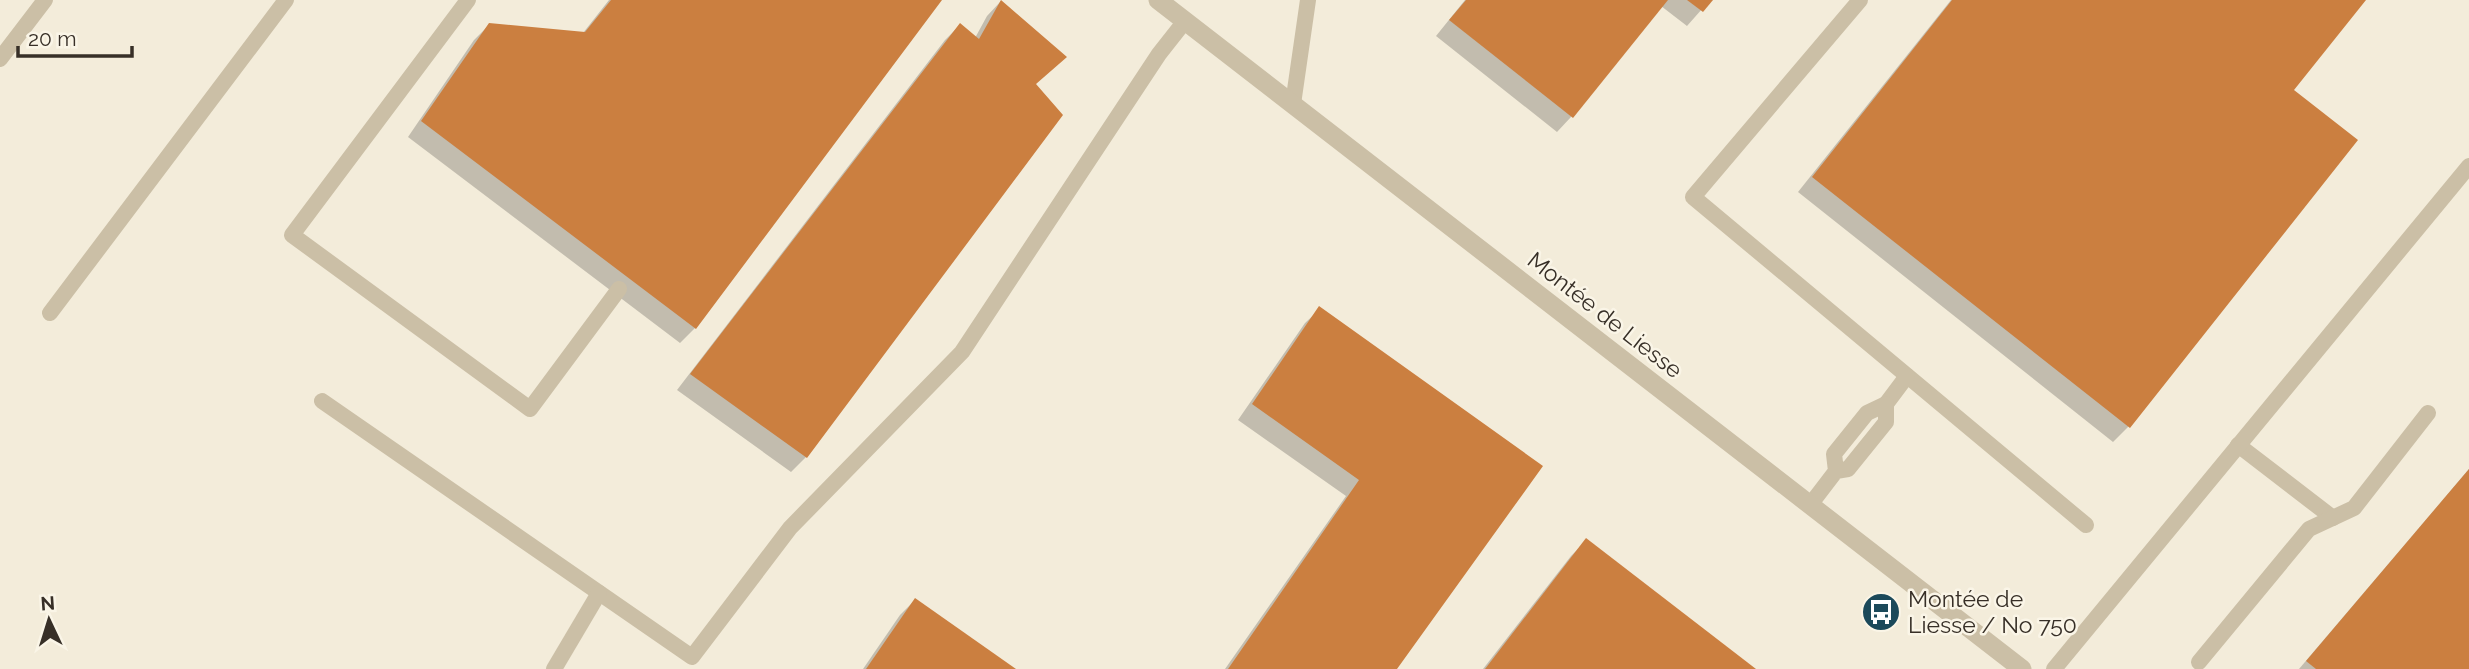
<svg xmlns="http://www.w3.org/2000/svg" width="2469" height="669" viewBox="0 0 2469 669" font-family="Raleway,sans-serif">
<rect width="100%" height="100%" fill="#f3ecda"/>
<g fill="#0003">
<polygon points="609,0 940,0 695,328 680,343 408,137 474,40 489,25 583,33"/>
<polygon points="1465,0 1710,0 1687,26 1661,6 1571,117 1557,132 1436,36"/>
<polygon points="1951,0 2364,0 2292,90 2355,141 2128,427 2113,442 1798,192"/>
<polygon points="1001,1 1035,85 806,457 791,472 677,390 945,40 960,25 975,38 987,16"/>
<polygon points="1320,309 1541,466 1395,669 1225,669 1346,496 1238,420 1305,323"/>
<polygon points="2469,469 2469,669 2299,669"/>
<polygon points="1586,541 1753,669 1483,669 1571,556"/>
<polygon points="915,600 1013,669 863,669 900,615"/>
</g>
<g fill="#cb7f40">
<polygon points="611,0 942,0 696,329 421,121 489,23 585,32"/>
<polygon points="1001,0 1067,57 1036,84 1063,115 807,458 690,374 960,23 979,39"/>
<polygon points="1466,0 1668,0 1573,118 1449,20"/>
<polygon points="1687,0 1713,0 1703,12"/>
<polygon points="1952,0 2366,0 2294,90 2358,140 2130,428 1812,177"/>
<polygon points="1319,306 1543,466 1397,669 1228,669 1359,480 1252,404"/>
<polygon points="2469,469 2469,669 2316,669 2306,661"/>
<polygon points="1586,538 1756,669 1485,669"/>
<polygon points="915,598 1016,669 866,669"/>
</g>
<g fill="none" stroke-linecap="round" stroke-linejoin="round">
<g stroke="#cbbfa6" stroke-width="16">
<polyline points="468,0 292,235 530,409 619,289"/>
<polyline points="1860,0 1693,197 2086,525"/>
<polyline points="0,59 45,0"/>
<polyline points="1293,104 1308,0"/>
<polyline points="50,313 286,0"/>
<polyline points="322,401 692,657 790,528 962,352 1159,54 1185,21"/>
<polyline points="1886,404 1907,376"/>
<polyline points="2238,445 2333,518"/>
<polyline points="1810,505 1836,471 1848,469 1886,422 1886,404 1867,413 1834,454 1836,471"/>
<polyline points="2199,662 2309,529 2354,508 2428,413"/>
<polyline points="554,669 599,593"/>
<polyline points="2054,669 2469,166"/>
</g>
<polyline stroke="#cbbfa6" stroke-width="19" points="1158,0 2022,669"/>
</g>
<defs>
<symbol id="bus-disc" viewBox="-11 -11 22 22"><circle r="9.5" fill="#1b495a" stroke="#faf5e7"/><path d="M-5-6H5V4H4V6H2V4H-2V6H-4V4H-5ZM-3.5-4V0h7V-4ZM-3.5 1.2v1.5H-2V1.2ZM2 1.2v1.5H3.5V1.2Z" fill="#fff"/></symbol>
</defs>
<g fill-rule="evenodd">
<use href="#bus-disc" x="1859" y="590" width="44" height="44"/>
</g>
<g text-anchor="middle" stroke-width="5" stroke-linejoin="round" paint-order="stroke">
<g font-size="23" fill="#372f27" stroke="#faf5e7">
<text transform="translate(1605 315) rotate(38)" y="8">Montée de Liesse</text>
</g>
<g font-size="23" fill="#372f27" stroke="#faf5e7" text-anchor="start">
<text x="1908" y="607">Montée de<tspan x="1908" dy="26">Liesse / No 750</tspan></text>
</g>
</g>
<g transform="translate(49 620) rotate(356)" stroke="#faf5e7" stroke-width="5" paint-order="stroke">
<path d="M0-5L12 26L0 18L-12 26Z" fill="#372f27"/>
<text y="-10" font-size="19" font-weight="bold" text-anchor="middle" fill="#372f27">N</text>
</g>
<path d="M18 46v10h114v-10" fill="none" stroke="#372f27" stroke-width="3.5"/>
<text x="28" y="46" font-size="21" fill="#372f27" stroke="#faf5e7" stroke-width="5" paint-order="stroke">20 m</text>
</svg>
